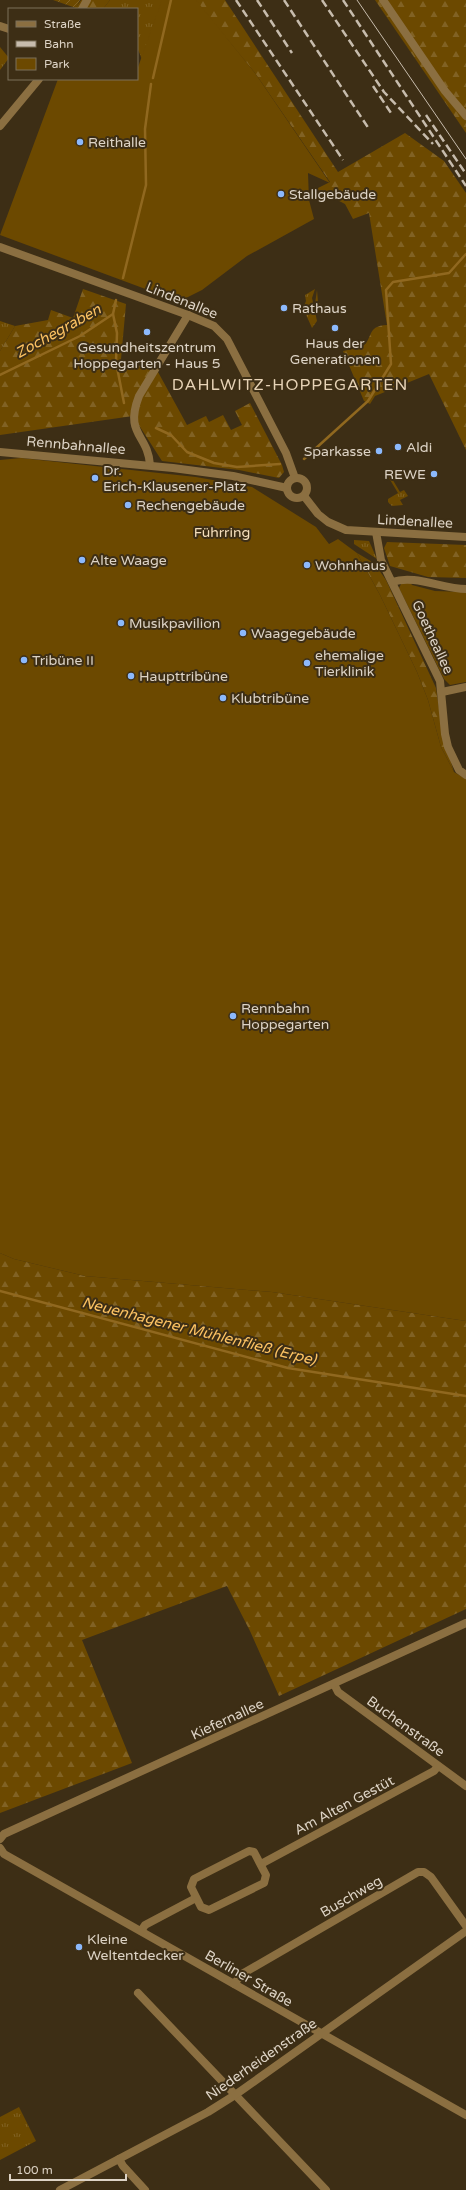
<svg xmlns="http://www.w3.org/2000/svg" width="466" height="2190" viewBox="0 0 466 2190" font-family="'Varela Round',sans-serif">
<defs>
<pattern id="grass-tufts" width="24" height="20" patternUnits="userSpaceOnUse"><rect width="24" height="20" fill="#6c4900"/><path d="M3 7l-1-3M5 7V3M7 7l1-3M15 17l-1-3M17 17v-4M19 17l1-3" fill="none" stroke="#816224"/></pattern>
<pattern id="forest-firs" width="22" height="20" patternUnits="userSpaceOnUse"><rect width="22" height="20" fill="#6c4900"/><path d="M5 1l3.5 6h-7zM16 11l3.5 6h-7z" fill="#816224"/></pattern>
<pattern id="garden-furrows" width="10" height="10" patternUnits="userSpaceOnUse"><rect width="10" height="10" fill="#6c4900"/><path d="M-1 1l2-2M0 10L10 0M9 11l2-2" fill="none" stroke="#816224"/></pattern>
</defs>
<rect width="100%" height="100%" fill="#3d2e15"/>
<g fill="url(#grass-tufts)">
<polygon points="110,0 163,0 143,62 137,47 137,9 103,9"/>
<polygon points="0,47 9,58 0,70"/>
<polygon points="315,289 312,298 317,321 312,328 303,308 306,301 305,295"/>
<polygon points="317,290 318,302 328,311 327,315 321,312 315,304"/>
<polygon points="0,321 15,326 0,351"/>
<polygon points="391,477 400,492 404,490 408,496 400,500 403,505 392,506 388,502 388,499 398,493 389,478"/>
<polygon points="354,540 369,541 377,559 354,544"/>
<polygon points="19,2107 36,2141 0,2160 0,2117"/>
</g>
<g fill="url(#forest-firs)">
<polygon points="81,0 110,0 103,9 75,9"/>
<path d="M163 0H225L338 172 405 133 444 161 466 193V450L429 374 375 396 370 404 364 401 343 351 362 347C374 338 366 326 387 325L369 213 353 219 345 204 316 189 330 182 255 73 227 39 195 10Z"/>
<polygon points="375,0 466,0 466,133"/>
<polygon points="83,289 126,304 121,359 158,372 187,425 206,416 209,422 223,415 231,430 242,425 235,411 250,403 282,465 284,472 279,478 239,470 162,461 133,416 0,435 0,351 15,326 48,320 51,310 73,318"/>
<polygon points="387,542 466,545 466,578 428,577 390,566 384,548"/>
<polygon points="357,553 374,563 386,580 436,688 443,736 454,772 441,747 428,700 417,672 380,595"/>
<polygon points="0,1253 14,1259 85,1276 272,1292 466,1321 466,1609 279,1696 250,1631 227,1586 82,1640 132,1763 0,1813"/>
</g>
<g fill="#6c4900">
<polygon points="162,0 196,0 255,73 330,183 308,173 309,200 314,219 247,256 202,290 186,298 167,297 0,235 58,79 137,79 137,70"/>
<polygon points="21,458 196,477 252,487 316,527 329,544 338,539 357,553 380,595 417,672 428,700 441,747 454,772 466,779 466,1321 272,1292 85,1276 14,1259 0,1253 0,460"/>
<polygon points="402,582 410,582 412,585 435,591 466,592 466,682 450,685 444,679 399,588"/>
</g>
<polygon fill="url(#garden-furrows)" points="53,0 80,0 76,8"/>
<g fill="none" stroke-linecap="round" stroke-linejoin="round">
<g stroke="#90681f" stroke-width="2.5">
<polyline points="153,78 171,0"/>
<polyline points="123,278 146,185 145,129 151,84"/>
<polyline points="113,314 117,333 116,362 124,403"/>
<polyline points="0,375 80,336 113,314 116,300"/>
<polyline points="156,428 171,435 187,452 214,463 237,467 280,464"/>
<polyline points="304,459 368,401 391,364 386,290 393,282 449,273 466,254"/>
<polyline points="0,1291 288,1368 466,1396"/>
</g>
<g stroke="#8b6f41" stroke-width="8">
<polyline points="383,0 445,91 466,116"/>
<polyline points="82,9 87,0"/>
<polyline points="0,26 9,29"/>
<polyline points="0,126 39,79"/>
<polyline points="0,452 173,468 233,476 287,488"/>
<path d="M150 465C148 434 124 435 139 396L188 315"/>
<polyline points="376,532 381,560 440,681 445,734 448,747 459,770 466,775"/>
<path d="M392 582C415 574 442 589 466 589"/>
<polyline points="442,692 466,687"/>
<polyline points="334,1684 338,1692 466,1786"/>
<polyline points="0,1839 4,1834 466,1623"/>
<polyline points="0,1848 4,1854 466,2115"/>
<polygon points="249,1851 254,1852 266,1875 264,1883 209,1910 201,1907 191,1887 194,1879"/>
<polyline points="261,1864 434,1771 438,1766"/>
<polyline points="141,1931 145,1925 196,1898"/>
<polyline points="234,1984 242,1974 418,1872 424,1872 431,1877 466,1926"/>
<polyline points="138,1993 326,2190"/>
<polyline points="119,2159 123,2166 145,2190"/>
</g>
<g stroke="#8b6f41" stroke-width="8">
<polyline points="0,247 188,315 214,326 227,339 286,453 295,478"/>
<circle cx="297" cy="488" r="10"/>
<polyline points="304,496 318,514 328,522 346,530 466,537"/>
<polyline points="60,2190 208,2112 235,2095 466,1931"/>
</g>
<polyline stroke="#c7bcad" stroke-width="1" points="357,0 466,159"/>
<g stroke="#c7bcad" stroke-width="2.5" stroke-dasharray="8 4" stroke-linecap="butt">
<polyline points="236,0 343,160"/>
<polyline points="257,0 292,53"/>
<polyline points="284,0 369,129"/>
<polyline points="322,0 384,92 433,144"/>
<polyline points="343,0 466,186"/>
<polyline points="373,86 391,113"/>
<polyline points="426,115 466,174"/>
</g>
</g>
<g fill="#8cb9fc" stroke="#3d2e15" stroke-width="1.5">
<circle cx="80" cy="142" r="4"/>
<circle cx="281" cy="194" r="4"/>
<circle cx="284" cy="308" r="4"/>
<circle cx="335" cy="328" r="4"/>
<circle cx="147" cy="332" r="4"/>
<circle cx="398" cy="447" r="4"/>
<circle cx="379" cy="451" r="4"/>
<circle cx="434" cy="474" r="4"/>
<circle cx="95" cy="478" r="4"/>
<circle cx="128" cy="505" r="4"/>
<circle cx="82" cy="560" r="4"/>
<circle cx="307" cy="565" r="4"/>
<circle cx="121" cy="623" r="4"/>
<circle cx="243" cy="633" r="4"/>
<circle cx="24" cy="660" r="4"/>
<circle cx="307" cy="663" r="4"/>
<circle cx="131" cy="676" r="4"/>
<circle cx="223" cy="698" r="4"/>
<circle cx="233" cy="1016" r="4"/>
<circle cx="79" cy="1947" r="4"/>
</g>
<g text-anchor="middle" stroke-width="4" stroke-linejoin="round" paint-order="stroke">
<g font-size="14" fill="#ddd3c5" stroke="#3d2e15" text-anchor="start">
<text x="88" y="147">Reithalle</text>
<text x="289" y="199">Stallgebäude</text>
<text x="292" y="313">Rathaus</text>
<text x="335" y="348" text-anchor="middle">Haus der<tspan x="335" dy="16">Generationen</tspan></text>
<text x="147" y="352" text-anchor="middle">Gesundheitszentrum<tspan x="147" dy="16">Hoppegarten - Haus 5</tspan></text>
<text x="406" y="452">Aldi</text>
<text x="371" y="456" text-anchor="end">Sparkasse</text>
<text x="103" y="475">Dr.<tspan x="103" dy="16">Erich-Klausener-Platz</tspan></text>
<text x="426" y="479" text-anchor="end">REWE</text>
<text x="136" y="510">Rechengebäude</text>
<text x="90" y="565">Alte Waage</text>
<text x="315" y="570">Wohnhaus</text>
<text x="129" y="628">Musikpavilion</text>
<text x="251" y="638">Waagegebäude</text>
<text x="315" y="660">ehemalige<tspan x="315" dy="16">Tierklinik</tspan></text>
<text x="32" y="665">Tribüne II</text>
<text x="139" y="681">Haupttribüne</text>
<text x="231" y="703">Klubtribüne</text>
<text x="241" y="1013">Rennbahn<tspan x="241" dy="16">Hoppegarten</tspan></text>
<text x="87" y="1944">Kleine<tspan x="87" dy="16">Weltentdecker</tspan></text>
</g>
<g font-size="14" fill="#ddd3c5" stroke="#3d2e15">
<text transform="translate(182 300) rotate(22)" y="5">Lindenallee</text>
<text transform="translate(76 445) rotate(5)" y="5">Rennbahnallee</text>
<text transform="translate(415 521) rotate(3)" y="5">Lindenallee</text>
<text transform="translate(433 637) rotate(65)" y="5">Goetheallee</text>
<text transform="translate(227 1719) rotate(-25)" y="5">Kiefernallee</text>
<text transform="translate(406 1726) rotate(36)" y="5">Buchenstraße</text>
<text transform="translate(344 1805) rotate(-28)" y="5">Am Alten Gestüt</text>
<text transform="translate(351 1896) rotate(-30)" y="5">Buschweg</text>
<text transform="translate(249 1978) rotate(30)" y="5">Berliner Straße</text>
<text transform="translate(261 2059) rotate(-35)" y="5">Niederheidenstraße</text>
</g>
<g font-size="14" fill="#f6dfbc" stroke="#3d2e15">
<text x="222" y="537">Führring</text>
</g>
<g font-size="15" font-style="italic" fill="#fcc262" stroke="#3d2e15">
<text transform="translate(58 331) rotate(-29)" y="5">Zochegraben</text>
<text transform="translate(199 1331) rotate(14)" y="5">Neuenhagener Mühlenfließ (Erpe)</text>
</g>
<g font-size="16" letter-spacing="1" fill="#e7d3b6" stroke="#3d2e15">
<text x="290" y="390">DAHLWITZ-HOPPEGARTEN</text>
</g>
</g>
<rect x="8" y="8" width="130" height="72" fill="#3d2e15" stroke="#7d705b"/>
<rect x="16" y="21" width="20" height="6" fill="#8b6f41" stroke="#7d705b"/>
<text x="44" y="28" font-size="12" fill="#ddd3c5">Straße</text>
<rect x="16" y="41" width="20" height="6" fill="#c7bcad" stroke="#7d705b"/>
<text x="44" y="48" font-size="12" fill="#ddd3c5">Bahn</text>
<rect x="16" y="58" width="20" height="12" fill="#6c4900" stroke="#7d705b"/>
<text x="44" y="68" font-size="12" fill="#ddd3c5">Park</text>
<path d="M10 2174v6h116v-6" fill="none" stroke="#ddd3c5" stroke-width="2"/>
<text x="16" y="2174" font-size="12" fill="#ddd3c5" stroke="#3d2e15" stroke-width="3" paint-order="stroke">100 m</text>
</svg>
